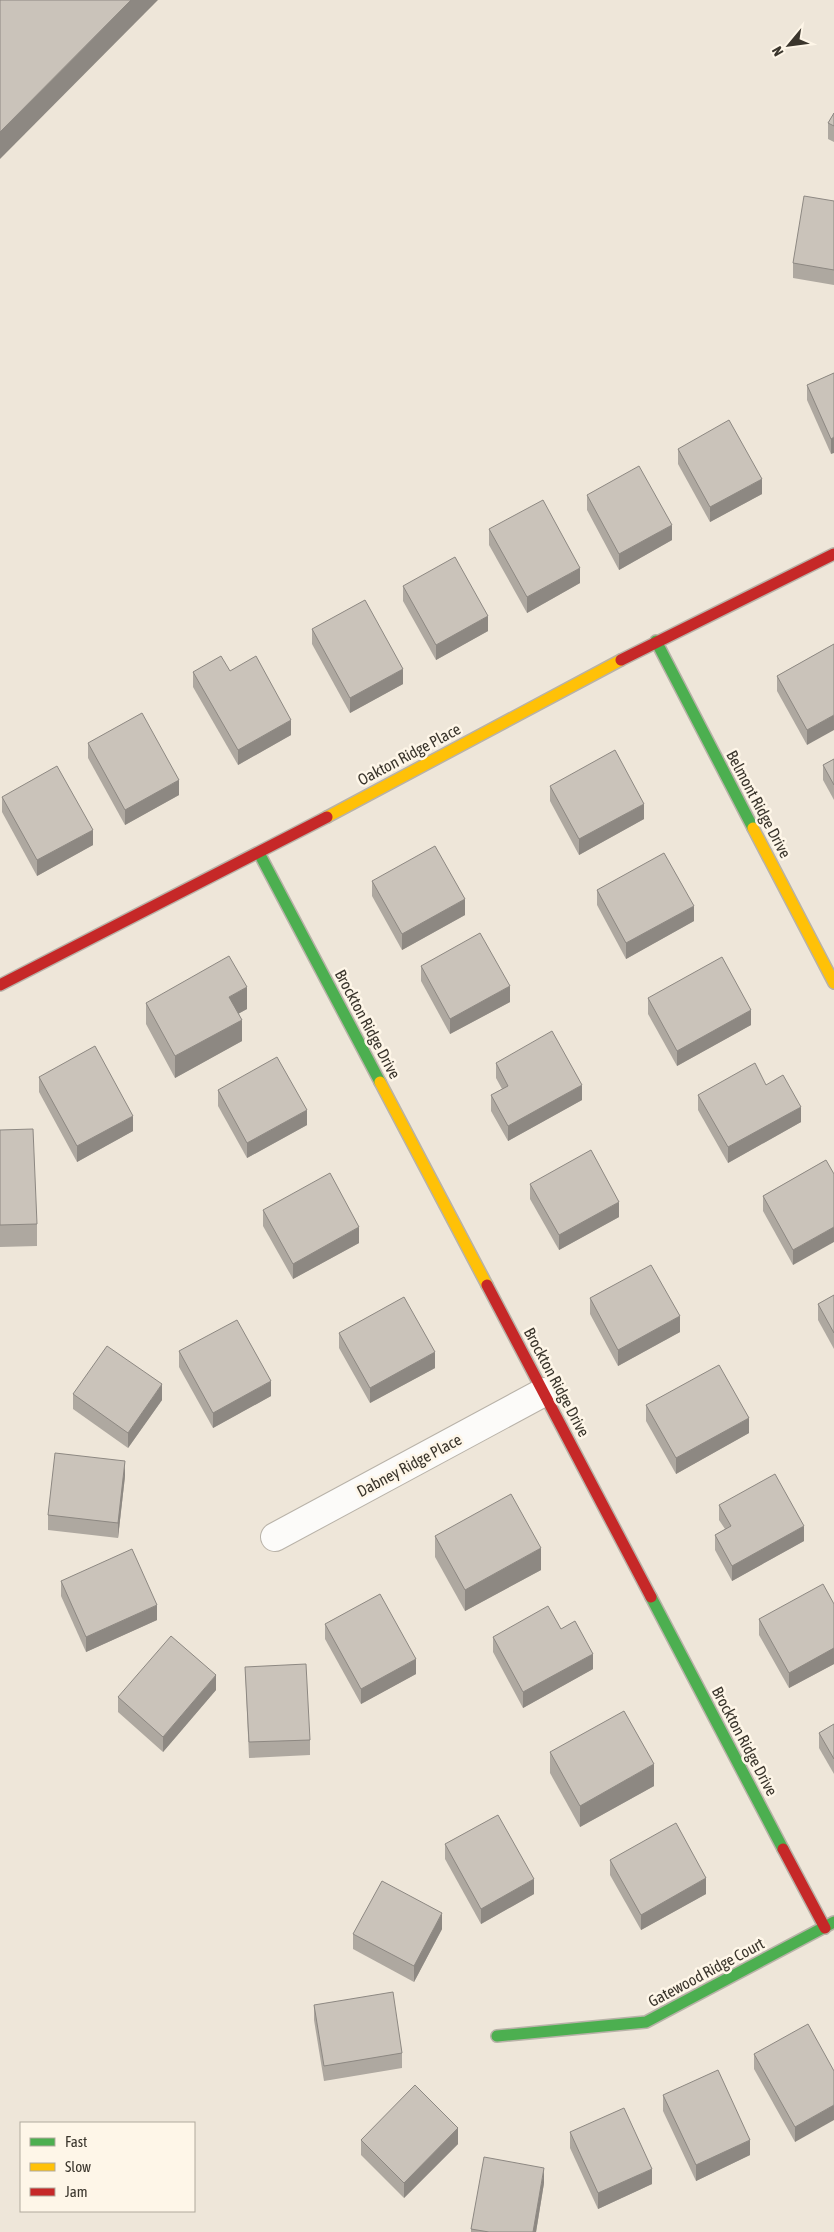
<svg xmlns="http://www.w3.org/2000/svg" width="834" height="2232" viewBox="0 0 834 2232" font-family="'Asap Condensed',sans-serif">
<rect width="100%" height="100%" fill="#eee6d9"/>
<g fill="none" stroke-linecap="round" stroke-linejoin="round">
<defs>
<polyline id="street" points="275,1537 544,1392"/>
<g id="fast">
<polyline points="656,641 753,828"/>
<polyline points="259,853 380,1082"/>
<polyline points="651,1597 783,1849"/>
<polyline points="497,2036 646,2022 834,1922"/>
</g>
<g id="slow">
<polyline points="327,817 621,660"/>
<polyline points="753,828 834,983"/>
<polyline points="380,1082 487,1285"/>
</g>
<g id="jam">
<polyline points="621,660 834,554"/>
<polyline points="0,985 327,817"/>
<polyline points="487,1285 651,1597"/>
<polyline points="783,1849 825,1928"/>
</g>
</defs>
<use href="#street" stroke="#b8b2a8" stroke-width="30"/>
<use href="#fast" stroke="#b8b2a8" stroke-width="14"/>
<use href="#slow" stroke="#b8b2a8" stroke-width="14"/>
<use href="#jam" stroke="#b8b2a8" stroke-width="14"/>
<use href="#street" stroke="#fcfbf9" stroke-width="28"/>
<use href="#fast" stroke="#4caf50" stroke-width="11"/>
<use href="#slow" stroke="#ffc107" stroke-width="11"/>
<use href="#jam" stroke="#c62828" stroke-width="11"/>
</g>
<g fill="#aea8a0">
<polygon points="834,113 834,142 828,139 828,123"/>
<polygon points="834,201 834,285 793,278 793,263"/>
<polygon points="834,373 831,454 807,400 807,385"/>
<polygon points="678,449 762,494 710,522 678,464"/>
<polygon points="587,495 672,540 619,570 587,510"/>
<polygon points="489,529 580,583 527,613 489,545"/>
<polygon points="403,586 488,631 436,660 403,601"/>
<polygon points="312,629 403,684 350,713 312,644"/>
<polygon points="834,644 807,745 777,691 777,676"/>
<polygon points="230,671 291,735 238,765 193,687 193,672"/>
<polygon points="88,743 179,795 125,825 88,758"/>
<polygon points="834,759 834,800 823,780 823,765"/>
<polygon points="550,786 644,819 579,855 550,801"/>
<polygon points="2,797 93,845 37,876 2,812"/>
<polygon points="372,881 465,915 402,950 372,896"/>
<polygon points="597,890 694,921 626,959 597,905"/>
<polygon points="421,966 510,1002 450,1034 421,981"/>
<polygon points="648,998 751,1025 677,1066 648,1014"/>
<polygon points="146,1003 247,1009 239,1013 242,1041 175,1078 146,1024"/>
<polygon points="496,1063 582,1100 508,1141 491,1111 491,1095 502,1089 496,1078"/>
<polygon points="39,1077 133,1131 77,1162 39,1092"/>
<polygon points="766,1085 801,1122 728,1163 698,1110 698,1095"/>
<polygon points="218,1090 307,1125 247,1158 218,1106"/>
<polygon points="0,1130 37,1224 37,1246 0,1247"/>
<polygon points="826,1160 793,1265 763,1211 763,1196"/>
<polygon points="530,1184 619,1217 559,1250 530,1199"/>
<polygon points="263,1210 359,1243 293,1279 263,1226"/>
<polygon points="834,1295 834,1349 818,1320 818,1304"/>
<polygon points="590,1298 680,1332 618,1366 590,1314"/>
<polygon points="339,1333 435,1368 370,1403 339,1348"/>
<polygon points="179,1351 271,1396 213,1428 179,1367"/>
<polygon points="73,1394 162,1400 128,1448 73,1409"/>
<polygon points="646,1405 749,1433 676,1474 646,1421"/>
<polygon points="125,1476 118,1538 48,1530 48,1515"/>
<polygon points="719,1505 804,1541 732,1581 715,1550 715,1535 725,1529 719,1520"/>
<polygon points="435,1536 541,1570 465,1611 435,1557"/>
<polygon points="61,1581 157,1620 86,1652 61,1596"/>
<polygon points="834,1604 834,1664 789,1688 759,1635 759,1619"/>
<polygon points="325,1624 416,1674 361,1704 325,1639"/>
<polygon points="561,1629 593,1669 523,1708 493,1652 493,1637"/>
<polygon points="245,1667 310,1740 310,1755 249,1758"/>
<polygon points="216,1690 163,1752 118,1712 118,1697"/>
<polygon points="834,1724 834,1774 819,1748 819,1733"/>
<polygon points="550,1752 654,1786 580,1827 550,1773"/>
<polygon points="445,1844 534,1894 481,1924 445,1859"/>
<polygon points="610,1860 706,1894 641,1930 610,1875"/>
<polygon points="442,1929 414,1982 353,1949 353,1934"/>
<polygon points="314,2005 402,2053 402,2068 324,2081 314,2020"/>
<polygon points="754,2054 834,2071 795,2142 754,2069"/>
<polygon points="663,2095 750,2155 696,2181 663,2111"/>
<polygon points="570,2132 652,2184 598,2209 570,2148"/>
<polygon points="361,2140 458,2144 404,2198 361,2155"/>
<polygon points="544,2183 536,2232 471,2232 471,2229"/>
</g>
<g fill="#8d8882">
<polygon points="131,0 158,0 0,159 0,132"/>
<polygon points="834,437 834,453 831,454 831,439"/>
<polygon points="762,479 762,494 710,522 710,507"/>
<polygon points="672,525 672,540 619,570 619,554"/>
<polygon points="580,568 580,583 527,613 527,597"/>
<polygon points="488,616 488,631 436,660 436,645"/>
<polygon points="403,669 403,684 350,713 350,698"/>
<polygon points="834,715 834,730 807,745 807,730"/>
<polygon points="291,720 291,735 238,765 238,750"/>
<polygon points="179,780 179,795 125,825 125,810"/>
<polygon points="644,804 644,819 579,855 579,839"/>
<polygon points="93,830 93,845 37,876 37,860"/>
<polygon points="465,899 465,915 402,950 402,934"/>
<polygon points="694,906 694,921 626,959 626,943"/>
<polygon points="510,986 510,1002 450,1034 450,1019"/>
<polygon points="247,987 247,1009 229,1019 229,997"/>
<polygon points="751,1010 751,1025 677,1066 677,1051"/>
<polygon points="242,1020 242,1041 175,1078 175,1056"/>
<polygon points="582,1085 582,1100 508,1141 508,1126"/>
<polygon points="801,1107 801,1122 728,1163 728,1147"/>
<polygon points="307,1110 307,1125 247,1158 247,1143"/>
<polygon points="133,1116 133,1131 77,1162 77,1146"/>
<polygon points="619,1202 619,1217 559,1250 559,1235"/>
<polygon points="359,1227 359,1243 293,1279 293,1264"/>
<polygon points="834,1227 834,1242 793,1265 793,1250"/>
<polygon points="680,1316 680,1332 618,1366 618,1350"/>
<polygon points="435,1352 435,1368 370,1403 370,1388"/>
<polygon points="271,1381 271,1396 213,1428 213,1413"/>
<polygon points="162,1384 162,1400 128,1448 128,1433"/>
<polygon points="749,1418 749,1433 676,1474 676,1458"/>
<polygon points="125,1461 125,1476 118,1538 118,1523"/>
<polygon points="804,1526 804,1541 732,1581 732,1566"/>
<polygon points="541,1548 541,1570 465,1611 465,1590"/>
<polygon points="157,1605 157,1620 86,1652 86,1637"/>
<polygon points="834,1648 834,1664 789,1688 789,1673"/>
<polygon points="593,1654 593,1669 523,1708 523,1692"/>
<polygon points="416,1659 416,1674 361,1704 361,1689"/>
<polygon points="216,1675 216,1690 163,1752 163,1737"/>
<polygon points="654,1764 654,1786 580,1827 580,1806"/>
<polygon points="706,1878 706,1894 641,1930 641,1915"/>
<polygon points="534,1879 534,1894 481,1924 481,1909"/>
<polygon points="442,1913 442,1929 414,1982 414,1966"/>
<polygon points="834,2105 834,2120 795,2142 795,2127"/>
<polygon points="458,2128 458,2144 404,2198 404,2183"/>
<polygon points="750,2140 750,2155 696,2181 696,2165"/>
<polygon points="544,2168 544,2183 536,2232 533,2232"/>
<polygon points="652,2169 652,2184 598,2209 598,2193"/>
</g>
<g fill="#cac3ba" stroke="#8d8882">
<polygon points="0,0 131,0 0,132"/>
<polygon points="834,113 834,126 828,123"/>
<polygon points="804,196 834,201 834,270 793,263"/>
<polygon points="834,373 834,437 831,439 807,385"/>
<polygon points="729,420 762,479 710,507 678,449"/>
<polygon points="639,466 672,525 619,554 587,495"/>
<polygon points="543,500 580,568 527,597 489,529"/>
<polygon points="455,557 488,616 436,645 403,586"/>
<polygon points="365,600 403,669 350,698 312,629"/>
<polygon points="834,644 834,715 807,730 777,676"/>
<polygon points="221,656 230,671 256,656 291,720 238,750 193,672"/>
<polygon points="142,713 179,780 125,810 88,743"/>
<polygon points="615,750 644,804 579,839 550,786"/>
<polygon points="834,759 834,785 823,765"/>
<polygon points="57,766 93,830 37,860 2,797"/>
<polygon points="435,846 465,899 402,934 372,881"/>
<polygon points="664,853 694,906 626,943 597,890"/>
<polygon points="480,933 510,986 450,1019 421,966"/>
<polygon points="229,956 247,987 229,997 242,1020 175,1056 146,1003"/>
<polygon points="722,957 751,1010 677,1051 648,998"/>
<polygon points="552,1031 582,1085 508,1126 491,1095 508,1086 496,1063"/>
<polygon points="95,1046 133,1116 77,1146 39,1077"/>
<polygon points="277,1057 307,1110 247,1143 218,1090"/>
<polygon points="755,1063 766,1085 783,1075 801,1107 728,1147 698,1095"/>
<polygon points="33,1129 37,1224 0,1225 0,1130"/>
<polygon points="591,1150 619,1202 559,1235 530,1184"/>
<polygon points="826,1160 834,1174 834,1227 793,1250 763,1196"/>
<polygon points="330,1173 359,1227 293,1264 263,1210"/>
<polygon points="651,1265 680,1316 618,1350 590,1298"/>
<polygon points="834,1295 834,1333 818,1304"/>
<polygon points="404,1297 435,1352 370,1388 339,1333"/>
<polygon points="237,1320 271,1381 213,1413 179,1351"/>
<polygon points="107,1346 162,1384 128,1433 73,1394"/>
<polygon points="719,1365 749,1418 676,1458 646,1405"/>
<polygon points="55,1453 125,1461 118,1523 48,1515"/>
<polygon points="775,1474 804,1526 732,1566 715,1535 731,1526 719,1505"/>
<polygon points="511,1494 541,1548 465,1590 435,1536"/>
<polygon points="132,1549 157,1605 86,1637 61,1581"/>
<polygon points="823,1584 834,1604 834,1648 789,1673 759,1619"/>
<polygon points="380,1594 416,1659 361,1689 325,1624"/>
<polygon points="548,1606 561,1629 575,1621 593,1654 523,1692 493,1637"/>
<polygon points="171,1636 216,1675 163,1737 118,1697"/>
<polygon points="306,1664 310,1740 249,1742 245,1667"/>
<polygon points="624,1711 654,1764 580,1806 550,1752"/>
<polygon points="834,1724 834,1759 819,1733"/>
<polygon points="498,1815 534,1879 481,1909 445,1844"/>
<polygon points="676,1823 706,1878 641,1915 610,1860"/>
<polygon points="382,1881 442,1913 414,1966 353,1934"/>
<polygon points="393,1992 402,2053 324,2066 314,2005"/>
<polygon points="808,2024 834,2071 834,2105 795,2127 754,2054"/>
<polygon points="718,2070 750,2140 696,2165 663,2095"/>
<polygon points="415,2085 458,2128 404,2183 361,2140"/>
<polygon points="624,2108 652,2169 598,2193 570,2132"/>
<polygon points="484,2157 544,2168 533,2232 489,2232 471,2229"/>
</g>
<g text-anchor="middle" stroke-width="5" stroke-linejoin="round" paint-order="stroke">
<g font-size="16" fill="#3a352c" stroke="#fef6e8">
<text transform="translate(409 754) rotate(-28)" y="6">Oakton Ridge Place</text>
<text transform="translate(759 804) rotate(62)" y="6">Belmont Ridge Drive</text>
<text transform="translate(368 1024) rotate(62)" y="6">Brockton Ridge Drive</text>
<text transform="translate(557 1382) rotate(62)" y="6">Brockton Ridge Drive</text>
<text transform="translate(409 1465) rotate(-28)" y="6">Dabney Ridge Place</text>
<text transform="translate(745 1741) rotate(62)" y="6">Brockton Ridge Drive</text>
<text transform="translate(706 1972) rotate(-28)" y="6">Gatewood Ridge Court</text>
</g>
</g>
<rect x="20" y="2122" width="175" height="90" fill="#fef6e8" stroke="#b0a99d"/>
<rect x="30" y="2138" width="25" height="8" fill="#4caf50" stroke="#b0a99d"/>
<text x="65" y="2147" font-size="15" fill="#3a352c">Fast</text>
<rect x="30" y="2163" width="25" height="8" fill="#ffc107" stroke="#b0a99d"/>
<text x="65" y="2172" font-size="15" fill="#3a352c">Slow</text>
<rect x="30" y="2188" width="25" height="8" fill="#c62828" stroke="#b0a99d"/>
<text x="65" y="2197" font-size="15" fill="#3a352c">Jam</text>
<g transform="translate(789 45) rotate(241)" stroke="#fef6e8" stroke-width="4" paint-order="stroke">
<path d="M0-4L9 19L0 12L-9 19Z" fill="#3a352c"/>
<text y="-8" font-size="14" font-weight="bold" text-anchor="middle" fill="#3a352c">N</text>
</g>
</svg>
